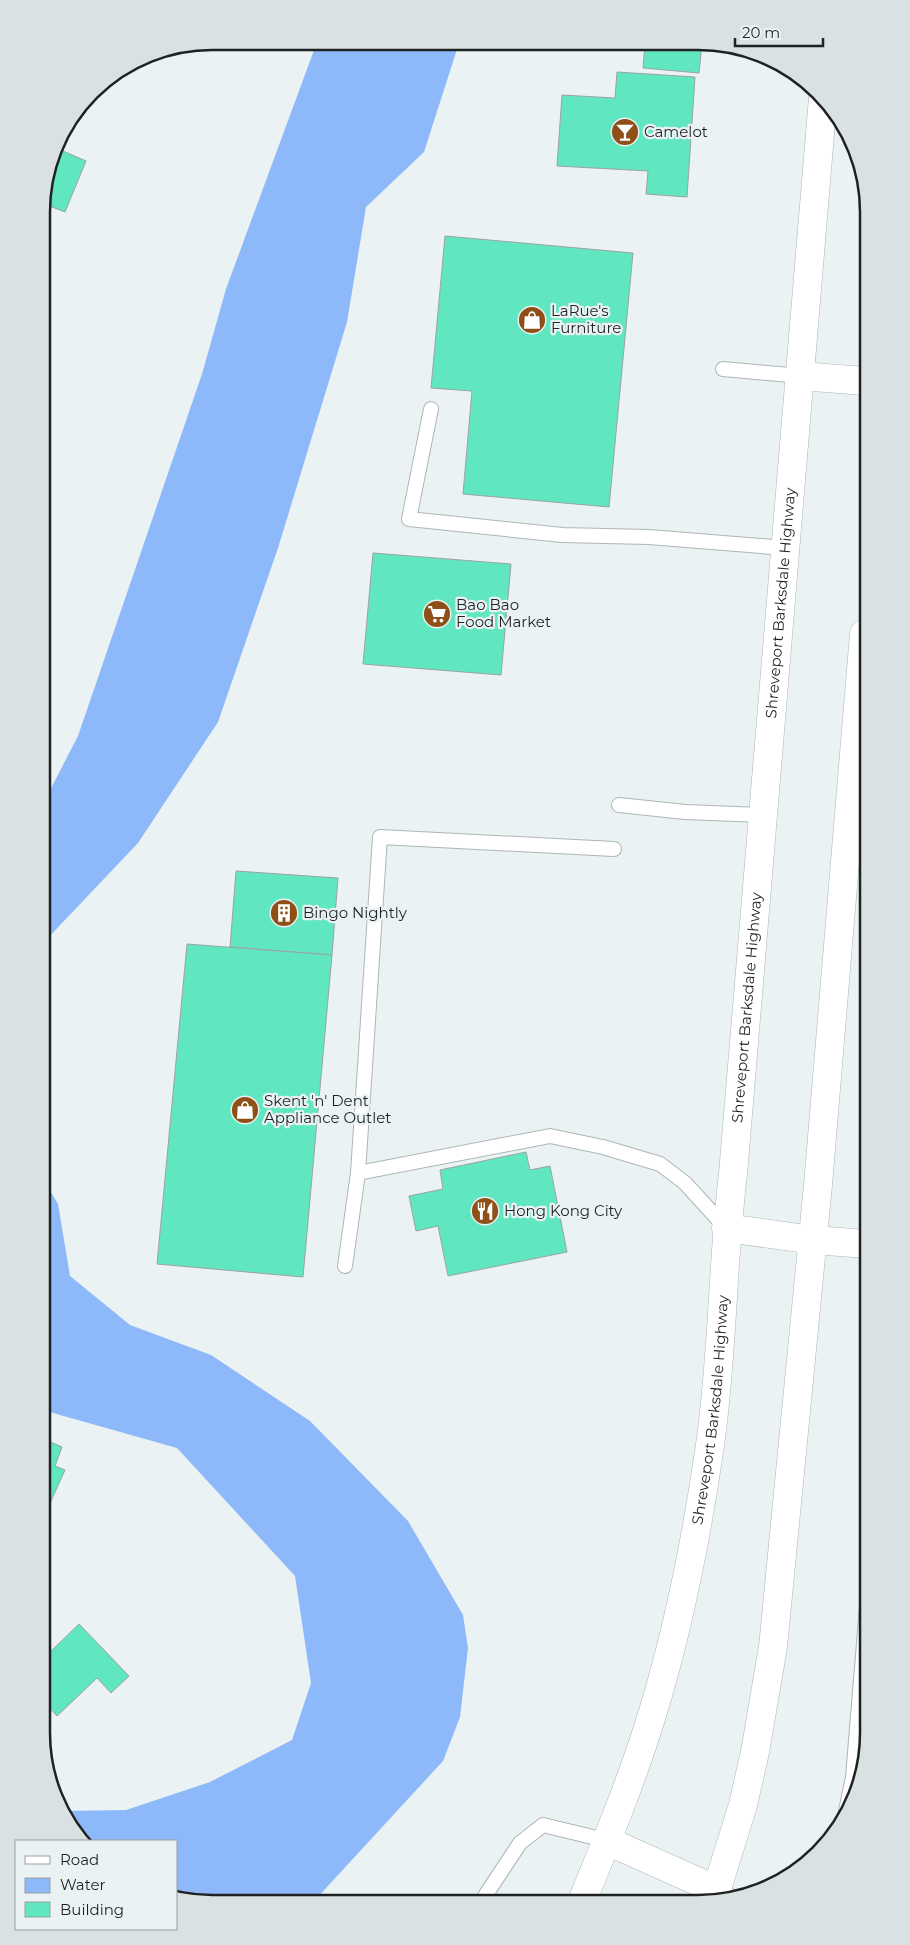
<svg xmlns="http://www.w3.org/2000/svg" width="910" height="1945" viewBox="0 0 910 1945" font-family="Montserrat,sans-serif">
<rect width="100%" height="100%" fill="#eaf2f3"/>
<g fill="#8db8f9">
<polygon points="317,42 459,43 424,152 366,207 347,322 278,548 218,722 138,843 45,941 48,986 44,990 44,802 78,736 202,374 226,289"/>
<polygon points="45,1182 58,1204 70,1276 130,1325 211,1355 310,1421 408,1521 463,1615 468,1648 460,1717 443,1761 315,1900 179,1901 176,1899 176,1841 82,1841 70,1828 62,1811 126,1810 210,1782 292,1740 311,1683 295,1576 177,1448 46,1411"/>
</g>
<g fill="#60e6c1" stroke="#9ca3a0">
<polygon points="645,44 702,44 699,73 643,68"/>
<polygon points="617,72 695,77 687,197 646,194 648,171 557,166 562,95 615,98"/>
<polygon points="95,90 60,140 58,139 59,137"/>
<polygon points="56,148 86,161 65,212 47,205 42,218 42,201"/>
<polygon points="445,236 633,253 609,507 463,494 472,391 431,388"/>
<polygon points="373,553 511,564 501,675 363,664"/>
<polygon points="236,871 338,878 332,955 230,947"/>
<polygon points="187,944 332,955 303,1277 157,1264"/>
<polygon points="526,1152 530,1170 550,1166 567,1252 448,1276 438,1226 416,1231 409,1196 443,1189 440,1170"/>
<polygon points="46,1440 62,1447 55,1466 65,1470 46,1512"/>
<polygon points="79,1624 129,1676 111,1693 97,1678 57,1716 47,1705 47,1655"/>
</g>
<g fill="none" stroke-linecap="round" stroke-linejoin="round">
<defs>
<g id="service">
<polyline points="723,369 801,376"/>
<polyline points="431,409 409,519 562,535 649,537 785,548"/>
<polyline points="619,805 685,812 762,815"/>
<polyline points="358,1173 380,837 614,849"/>
<polyline points="345,1266 358,1173 550,1136 603,1147 660,1164 685,1183 726,1228"/>
<polyline points="845,1816 853,1777 868,1595"/>
<polyline points="717,1890 736,1898"/>
<polyline points="483,1899 520,1843 543,1825 605,1840"/>
</g>
<g id="minor">
<polyline points="801,376 864,381"/>
<polyline points="726,1228 813,1240 867,1244"/>
</g>
<g id="secondary">
<polyline points="605,1840 717,1890"/>
<polyline points="714,1898 743,1805 755,1752 773,1647 818,1185 864,634"/>
<path id="s1" d="M583 1899C608 1838 633 1777 652 1715 679 1627 697 1535 710 1445 723 1355 722 1264 733 1174L823 98"/>
</g>
</defs>
<use href="#service" stroke="#aeb6b6" stroke-width="16"/>
<use href="#minor" stroke="#aeb6b6" stroke-width="29"/>
<use href="#secondary" stroke="#aeb6b6" stroke-width="29"/>
<use href="#service" stroke="#fff" stroke-width="14"/>
<use href="#minor" stroke="#fff" stroke-width="28"/>
<use href="#secondary" stroke="#fff" stroke-width="28"/>
</g>
<defs>
<symbol id="bar-disc" viewBox="-11 -11 22 22"><circle r="9.5" fill="#8f5018" stroke="#eaf2f3"/><path d="M-6-5H6L.8 .8V4.5H3.5V6h-7V4.5H-.8V.8Z" fill="#fff"/></symbol>
<symbol id="shop-disc" viewBox="-11 -11 22 22"><circle r="9.5" fill="#8f5018" stroke="#eaf2f3"/><path d="M-5-2.5h2.3a2.7 3.5 0 0 1 5.4 0H5L5.5 6h-11ZM-1.5-2.5h3a1.5 2.3 0 0 0-3 0Z" fill="#fff"/></symbol>
<symbol id="supermarket-disc" viewBox="-11 -11 22 22"><circle r="9.5" fill="#8f5018" stroke="#eaf2f3"/><path d="M-6-5.5h2.5l.6 2H6L4.5 2H-2.5L-4.4-4H-6ZM-1.5 3.2a1.3 1.3 0 1 0 .1 0ZM3 3.2a1.3 1.3 0 1 0 .1 0Z" fill="#fff"/></symbol>
<symbol id="building-disc" viewBox="-11 -11 22 22"><circle r="9.5" fill="#8f5018" stroke="#eaf2f3"/><path d="M-4-6H4V6H1V3H-1V6H-4ZM-2.5-4.3h1.7v1.8h-1.7ZM.8-4.3h1.7v1.8H.8ZM-2.5-1h1.7V.8h-1.7ZM.8-1h1.7V.8H.8Z" fill="#fff"/></symbol>
<symbol id="restaurant-disc" viewBox="-11 -11 22 22"><circle r="9.5" fill="#8f5018" stroke="#eaf2f3"/><path d="M-5-6h1v4h1v-4h1v4h1v-4h1v5L-1.5 .5V6h-2V.5L-5-1ZM5-6V6H3V1.5H1.5Q1.5-4 5-6Z" fill="#fff"/></symbol>
</defs>
<g fill-rule="evenodd">
<use href="#bar-disc" x="609" y="116" width="32" height="32"/>
<use href="#shop-disc" x="516" y="304" width="32" height="32"/>
<use href="#supermarket-disc" x="421" y="598" width="32" height="32"/>
<use href="#building-disc" x="268" y="897" width="32" height="32"/>
<use href="#shop-disc" x="229" y="1094" width="32" height="32"/>
<use href="#restaurant-disc" x="469" y="1195" width="32" height="32"/>
</g>
<g text-anchor="middle" stroke-width="4.5" stroke-linejoin="round" paint-order="stroke">
<g font-size="15" fill="#1f2222" stroke="#eaf2f3" text-anchor="start">
<text x="644" y="137">Camelot</text>
<text x="551" y="316">LaRue's<tspan x="551" dy="17">Furniture</tspan></text>
<text x="456" y="610">Bao Bao<tspan x="456" dy="17">Food Market</tspan></text>
<text x="303" y="918">Bingo Nightly</text>
<text x="264" y="1106">Skent 'n' Dent<tspan x="264" dy="17">Appliance Outlet</tspan></text>
<text x="504" y="1216">Hong Kong City</text>
</g>
<g font-size="15" fill="#1f2222" stroke="#eaf2f3">
<text dy="5" stroke="none"><textPath href="#s1" startOffset="1318">Shreveport Barksdale Highway</textPath></text>
<text dy="5" stroke="none"><textPath href="#s1" startOffset="912">Shreveport Barksdale Highway</textPath></text>
<text dy="5" stroke="none"><textPath href="#s1" startOffset="508">Shreveport Barksdale Highway</textPath></text>
</g>
</g>
<path d="M0 0H910V1945H0ZM212 50H698A162 162 0 0 1 860 212V1733A162 162 0 0 1 698 1895H212A162 162 0 0 1 50 1733V212A162 162 0 0 1 212 50Z" fill="#dae1e2" fill-rule="evenodd"/>
<path fill="none" stroke="#1f2222" stroke-width="2.5" d="M212 50H698A162 162 0 0 1 860 212V1733A162 162 0 0 1 698 1895H212A162 162 0 0 1 50 1733V212A162 162 0 0 1 212 50Z"/>
<rect x="15" y="1840" width="162" height="90" fill="#eaf2f3" stroke="#999f9f"/>
<rect x="25" y="1856" width="25" height="8" fill="#ffffff" stroke="#999f9f"/>
<text x="60" y="1865" font-size="15" fill="#1f2222">Road</text>
<rect x="25" y="1878" width="25" height="15" fill="#8db8f9" stroke="#999f9f"/>
<text x="60" y="1890" font-size="15" fill="#1f2222">Water</text>
<rect x="25" y="1902" width="25" height="15" fill="#60e6c1" stroke="#999f9f"/>
<text x="60" y="1915" font-size="15" fill="#1f2222">Building</text>
<path d="M735 38v8h88v-8" fill="none" stroke="#1f2222" stroke-width="2.5"/>
<text x="742" y="38" font-size="15" fill="#1f2222" stroke="#eaf2f3" stroke-width="4" paint-order="stroke">20 m</text>
</svg>
